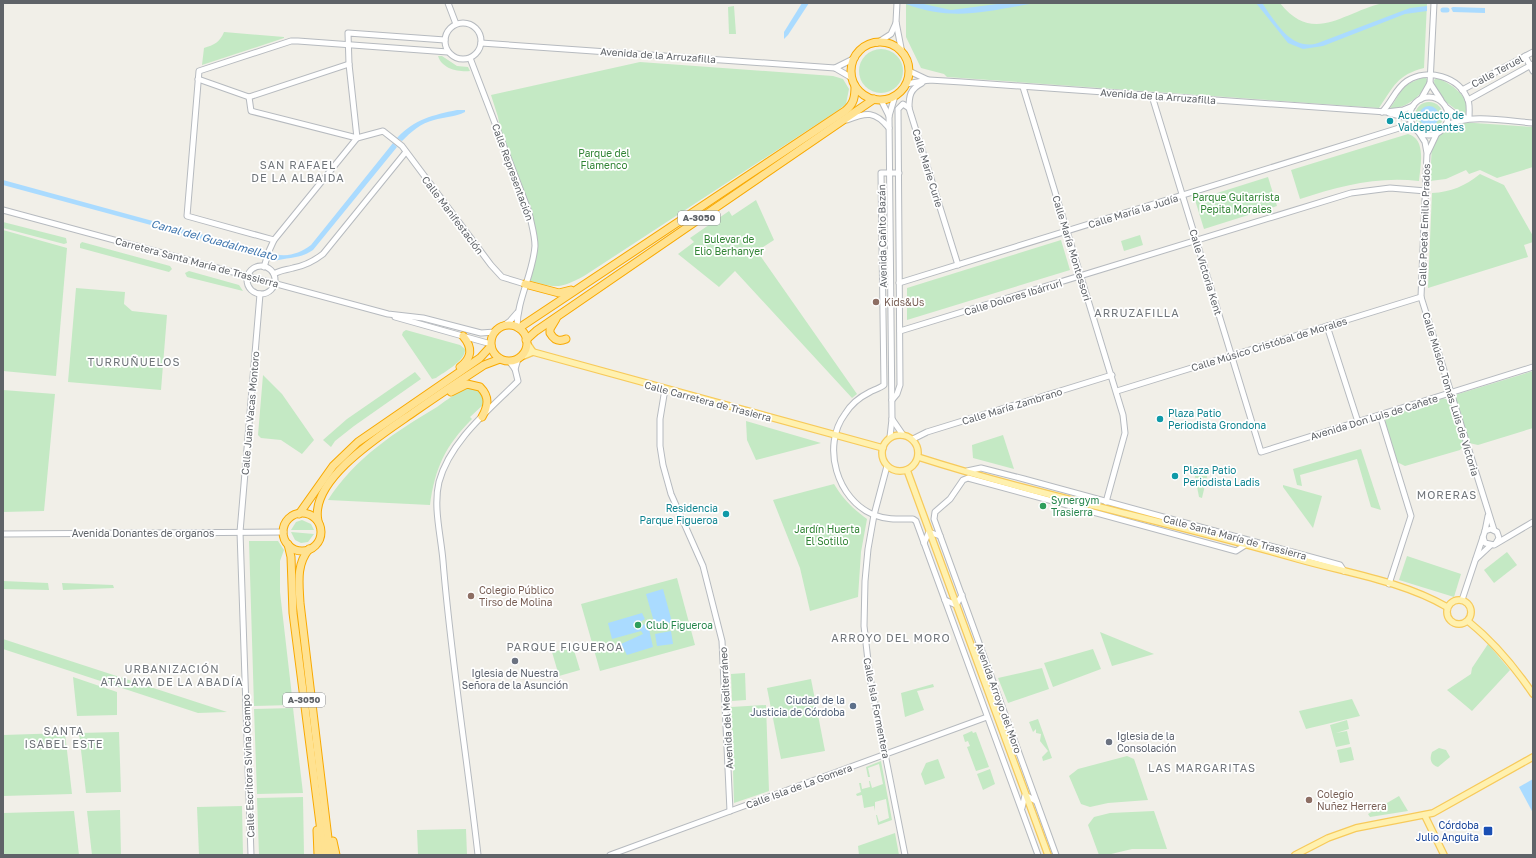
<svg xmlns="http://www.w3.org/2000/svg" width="1536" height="858" viewBox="0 0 1536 858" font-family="'Golos Text',sans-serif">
<rect width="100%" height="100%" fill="#f1efe8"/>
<g fill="#c4e9c4">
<path d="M906 3H1280C1314 46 1344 11 1384 3 1397 0 1414 3 1427 3L1424 68C1397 75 1394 86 1379 108L947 77 944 74 921 68 906 37Z"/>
<polygon points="734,6 736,34 729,34 728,7"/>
<path d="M224 32 284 37V38L202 65 204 48C214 45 220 42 224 32Z"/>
<circle cx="881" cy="71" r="22"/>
<path d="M438 56H442L457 66 468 67 470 71C458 72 442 69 438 56Z"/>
<path d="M640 62 833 76 843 79 849 89 846 104 837 111 584 276C560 289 556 288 530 281L536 250 520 184 500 128 498 117 491 95Z"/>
<path d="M1422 78H1426L1428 81C1423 95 1405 110 1390 108 1403 91 1399 86 1422 78Z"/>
<path d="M1437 78C1450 83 1471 96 1466 114 1454 111 1434 94 1434 80Z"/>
<circle cx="1429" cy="116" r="14"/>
<polygon points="1460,122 1533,127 1533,167 1497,178 1480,170 1469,174 1466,170 1446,179 1430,181 1432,144 1435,138 1445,132 1449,125"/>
<path d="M1408 134C1427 139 1420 167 1419 181 1378 176 1339 186 1300 199L1291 170Z"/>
<path d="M1480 174 1504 185 1533 236V242L1524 245 1528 257 1428 288 1432 193C1451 192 1465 186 1480 174Z"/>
<polygon points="1268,177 1277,206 1204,229 1195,200"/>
<polygon points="756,200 774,240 757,251 857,394 852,398 735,271 719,287 678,254 694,242 690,238 729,211 732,216"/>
<polygon points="3,222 66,238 67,243 64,244 3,228"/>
<polygon points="3,230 67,248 56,376 3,371"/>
<polygon points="1140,235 1143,245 1124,251 1121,241"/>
<polygon points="1061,240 1070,270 907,320 907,288"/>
<polygon points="82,242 170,266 172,269 169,272 80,248 80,244"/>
<polygon points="189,271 239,285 243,291 187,277 185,273"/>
<polygon points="76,288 125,292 124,304 132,311 167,315 161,390 68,382"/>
<path d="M406 330 460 345 465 349C466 361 444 372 436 378L432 379 402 335 403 332Z"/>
<polygon points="1533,371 1533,428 1478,445 1469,443 1454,397 1455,395"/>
<polygon points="415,372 421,379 354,426 335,441 331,447 323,440 347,419"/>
<polygon points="263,375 282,394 314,440 302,454 281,440 261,438 258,435"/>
<path d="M471 387 482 393 484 404 470 417 472 419C445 446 435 468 430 505L328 500C355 458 395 432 437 407 447 400 459 390 471 387Z"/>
<polygon points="3,390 55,394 44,511 3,512"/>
<polygon points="1443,398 1451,401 1465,444 1460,450 1405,466 1397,462 1385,423 1386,416"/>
<polygon points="746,421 821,443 756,460 747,440"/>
<polygon points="1003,435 1014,469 973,458 972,445"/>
<polygon points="1361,449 1381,510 1371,507 1357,459 1300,475 1302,486 1297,485 1293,469"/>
<polygon points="1193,466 1209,468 1202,498 1199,497"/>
<path d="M834 484C843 499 853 509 867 519L861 552 858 597 810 611 800 568 773 500Z"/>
<polygon points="1283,485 1322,496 1313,528 1283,487"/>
<polygon points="302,520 311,524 314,530 291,530 296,522"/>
<polygon points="291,532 314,534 308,542 301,543 295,540"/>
<polygon points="249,541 278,541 284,550 280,561 280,592 293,705 254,706"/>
<polygon points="1507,552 1517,565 1494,583 1484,570"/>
<polygon points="1407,556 1461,574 1454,597 1399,580"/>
<polygon points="677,578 695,645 600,671 581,604"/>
<polygon points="3,581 48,583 49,590 3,589"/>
<polygon points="62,583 113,585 114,588 63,590"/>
<polygon points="1100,632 1154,654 1112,666"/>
<polygon points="3,639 227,712 198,713 3,649"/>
<polygon points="1488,644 1510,670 1472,711 1447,690 1471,674 1472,668"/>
<polygon points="573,647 580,670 559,676 552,652"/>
<polygon points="1093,649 1101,669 1053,687 1044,663"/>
<polygon points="1042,668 1049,689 1008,703 998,678"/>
<polygon points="745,673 746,700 732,701 731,674"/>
<polygon points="73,677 117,692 117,715 77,716"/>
<polygon points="811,679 825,751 781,759 767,688"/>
<polygon points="933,684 934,687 917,691 924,710 905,717 901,693"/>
<polygon points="1352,699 1360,716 1306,729 1299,711"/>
<polygon points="766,705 769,791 734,803 731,707"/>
<polygon points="293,708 303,793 257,794 254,709"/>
<polygon points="1038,719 1052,758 1043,761 1042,757 1048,751 1040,741 1041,734 1036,733 1036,729 1033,732 1029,722"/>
<polygon points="1347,720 1349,729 1336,733 1347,731 1350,744 1336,747 1330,725"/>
<polygon points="972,731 973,733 976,732 989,767 976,771 967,747 970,746 968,741 965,742 963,735"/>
<polygon points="119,732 121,792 86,793 79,733"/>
<polygon points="65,733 72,794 3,796 3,735"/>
<polygon points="1351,747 1354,760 1340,763 1337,750"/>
<path d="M1439 748 1446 750 1450 757 1438 767C1431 765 1429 759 1432 752Z"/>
<polygon points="1127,756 1134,759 1148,800 1108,803 1090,807 1081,804 1069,776 1078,769"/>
<polygon points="938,759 945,778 925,785 921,774 926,763"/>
<polygon points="881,761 892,820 878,825 876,815 877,815 879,822 889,818 886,799 875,802 875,811 874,806 864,808 862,795 857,796 856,794 861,792 859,783 861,783 862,789 870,787 869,781 870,781 872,788 883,784 879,764 868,768 870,777 868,777 866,767"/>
<polygon points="990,769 995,784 983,790 977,774"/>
<polygon points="1399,796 1408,811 1370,817 1368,814"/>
<polygon points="303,797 304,855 259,855 257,798"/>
<polygon points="242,806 243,855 199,855 197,807"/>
<polygon points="120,810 121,855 92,855 87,811"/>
<polygon points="74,811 79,855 4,855 3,813"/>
<polygon points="1154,811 1167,849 1132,849 1107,855 1099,855 1088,825 1094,817 1110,813"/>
<polygon points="466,829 467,855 418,855 417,830"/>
<polygon points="895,833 899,855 859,855 858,846"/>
</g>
<g fill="#aadbff">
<polygon points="802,3 809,3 788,35 784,39 784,32"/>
<path d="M919 3 951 10 1005 3H1035C988 11 953 22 906 4Z"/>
<path d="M1256 3H1262C1275 21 1291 52 1318 43L1410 8 1427 6V11L1405 14 1323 46 1303 49 1288 43Z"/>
<polygon points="1453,7 1485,8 1485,13 1453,12 1451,8"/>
<circle cx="1429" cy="116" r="10"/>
<path d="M457 110H465V112C455 117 444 117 434 120 421 123 411 132 402 141L397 138C415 119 433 115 457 110Z"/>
<path d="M393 143 397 147 313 250C300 259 289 257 274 261V258L269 257 271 253C286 258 299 254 311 245Z"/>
<polygon points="3,180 266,252 265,256 3,185"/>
<polygon points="663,589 672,622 649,629 653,647 627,655 621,644 643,634 641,631 612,639 608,623 642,613 645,619 637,624 638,626 654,622 646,594"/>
<polygon points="671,631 673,644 657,646 655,634"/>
<polygon points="1533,779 1533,813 1519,787"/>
</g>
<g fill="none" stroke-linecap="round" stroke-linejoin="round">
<polyline stroke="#aadbff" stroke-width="5" points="1443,10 1447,10"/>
<defs>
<g id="secondary">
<polyline points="448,3 456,24"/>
<polyline points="897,3 896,22 902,53"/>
<circle cx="463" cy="41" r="18"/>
<polyline points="481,43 835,68 852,78"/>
<polyline points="877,43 891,34 896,23"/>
<polyline points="1525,56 1533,71"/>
<path d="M470 58 529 212C531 223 535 235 535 246 533 274 517 299 517 328"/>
<polyline points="835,68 855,58"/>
<polyline points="909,71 928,80"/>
<polyline points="198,79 249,97"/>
<path d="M922 83C910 89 909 96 909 108L958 265"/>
<polyline points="1430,83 1441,100"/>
<polyline points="906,84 929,80 962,82 1386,112 1403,110 1413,106"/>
<polyline points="1023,87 1123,415 1125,433 1106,502"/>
<polyline points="1462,90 1533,52"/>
<polyline points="1152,96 1261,452 1533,367"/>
<polyline points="249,97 251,111 357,138"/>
<polyline points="249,97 349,64"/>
<circle cx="1429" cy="116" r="19"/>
<polyline points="1421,99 1430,83 1434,3"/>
<polyline points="881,100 889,116"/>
<polyline points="1468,100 1533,64"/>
<polyline points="1447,108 1456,115 1466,118"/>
<path d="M1382 112C1392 102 1395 89 1407 81 1427 68 1459 76 1468 100 1470 106 1469 113 1469 118"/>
<polyline points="1389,113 1411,119"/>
<path d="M847 120C867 112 875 111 889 128"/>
<path d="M1445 126C1469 113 1507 121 1533 123"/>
<polyline points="1418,131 1425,142 1427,153 1421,297 1494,530"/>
<polyline points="357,138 349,64 348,33 445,40"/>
<polyline points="1428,152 1437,133"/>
<path d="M899 173H881L884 385C880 388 874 390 870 392 860 397 851 404 845 414 821 446 837 500 874 515 887 520 900 519 913 519L916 521 1038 855"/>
<polyline points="3,210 388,314 423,318 481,333 495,332"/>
<polyline points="274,240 187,216 199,71 291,41 298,41 448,52"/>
<circle cx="261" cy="280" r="14"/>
<polyline points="264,267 269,251 274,240 357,138 383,131 402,146 491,265 502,277 525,284"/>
<path d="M274 274C280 270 286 270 293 268 304 266 314 261 323 254L405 153"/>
<polyline points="899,283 1412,124"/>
<polyline points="395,317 491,344"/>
<polyline points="503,326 510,321 517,313"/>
<polyline points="1327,326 1358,422"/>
<polyline points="900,331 1351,193 1390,188 1426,191"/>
<polyline points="515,369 518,359"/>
<polyline points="665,389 660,419 660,446 663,465 671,494 703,566 722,641 730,811"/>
<polyline points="1117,391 1421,297"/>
<polyline points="892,400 897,394 900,385 898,109 903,104 909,108"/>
<polyline points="1380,415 1411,516 1389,584"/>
<polyline points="892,419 903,435"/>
<polyline points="890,437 892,419 889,116 895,96"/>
<polyline points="913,439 927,432 1112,375"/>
<polyline points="887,466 874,515 868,549 865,581 864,626 870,678 905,855"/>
<polyline points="967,471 981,468 1024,479 1340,565 1344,571"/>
<polyline points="1485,531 1491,529 1497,532 1499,538 1496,543"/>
<polyline points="3,534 284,532"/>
<polyline points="1483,537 1485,543 1494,545 1533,522"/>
<polyline points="924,543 929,532 940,536"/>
<polyline points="1476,559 1491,545"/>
<polyline points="945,600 956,605 962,595"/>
<polyline points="1462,600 1485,531 1488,516"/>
<polyline points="1022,808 1025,795 1036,801"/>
<polyline points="251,855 240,532 260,294"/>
<path d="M478 855C467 757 451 659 443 561 441 536 433 507 439 482 450 441 489 410 518 381L515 369 509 361"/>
<polyline points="610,855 987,717"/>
<polyline points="1056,855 934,519 935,512 950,499 963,480 968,478 1236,551 1247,544"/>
</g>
<g id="primary">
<polyline points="527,343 533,352"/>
<polyline points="521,357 533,352 883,448"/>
<circle cx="900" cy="453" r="18"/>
<path d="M918 457C1043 497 1172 522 1298 559 1347 573 1402 581 1447 607"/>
<polyline points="907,470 1048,855"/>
<circle cx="1459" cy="612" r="12"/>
<path d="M1469 622C1495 643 1514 666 1533 694"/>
<polyline points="1425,816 1444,855"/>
<polyline points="1295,855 1328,838 1356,828 1433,813 1533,757"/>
</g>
<g id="highway">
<circle cx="880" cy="71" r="29"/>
<polyline points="525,284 559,293 571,290"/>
<path d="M556 319 550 329V333C554 340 559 342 566 339"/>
<circle cx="509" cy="343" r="18"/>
<path d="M519 328 845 111C854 104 855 97 855 86"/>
<polyline points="526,340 536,331 874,99"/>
<path d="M460 367C472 358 473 348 463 336"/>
<path d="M451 392 467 384 480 387C490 397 488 406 482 417"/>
<circle cx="302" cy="532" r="19"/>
<polyline points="299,514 333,466 358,442 480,358 491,346"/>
<path d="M318 521C309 479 384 433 414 412 437 396 461 380 484 365L500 359"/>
<polyline points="288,544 291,557 293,613 324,855"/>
<path d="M309 549C296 565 299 583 300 603L330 855"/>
<polyline points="317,830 318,855"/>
<polyline points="333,841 336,855"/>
</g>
</defs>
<use href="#secondary" stroke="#b6babf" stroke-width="7"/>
<use href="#primary" stroke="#f7ca5b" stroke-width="8"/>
<use href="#highway" stroke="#f9a900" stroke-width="9"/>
<use href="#secondary" stroke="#fff" stroke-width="5"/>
<use href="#primary" stroke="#fff1af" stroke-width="5.5"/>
<use href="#highway" stroke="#ffe291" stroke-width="7"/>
</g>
<g fill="#0f9aa8" stroke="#fff" stroke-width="1.5">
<circle cx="1390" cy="121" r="4"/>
<circle cx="1160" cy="419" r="4"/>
<circle cx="1175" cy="476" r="4"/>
<circle cx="726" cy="514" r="4"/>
</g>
<g fill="#8d6e63" stroke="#fff" stroke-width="1.5">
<circle cx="876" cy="302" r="4"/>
<circle cx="471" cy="596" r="4"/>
<circle cx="1309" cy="800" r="4"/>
</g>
<g fill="#2e9e5b" stroke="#fff" stroke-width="1.5">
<circle cx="1043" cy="506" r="4"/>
<circle cx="638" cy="625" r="4"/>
</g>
<g fill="#6b7280" stroke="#fff" stroke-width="1.5">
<circle cx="515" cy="661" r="4"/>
<circle cx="1109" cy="742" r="4"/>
</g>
<circle fill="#5c6f8a" stroke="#fff" stroke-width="1.5" cx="853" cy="706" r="4"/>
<rect fill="#1a4fb4" stroke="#fff" stroke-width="1.5" x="1483" y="826" width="10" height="10" rx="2"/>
<g text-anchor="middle" stroke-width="3.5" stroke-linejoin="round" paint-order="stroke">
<g fill="#fff" stroke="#8f9295" stroke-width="1">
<rect x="678" y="211" width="42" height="14" rx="3"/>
<rect x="283" y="693" width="42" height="14" rx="3"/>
</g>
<g font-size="9" font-weight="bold" fill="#5f6368">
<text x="699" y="221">A-3050</text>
<text x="304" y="703">A-3050</text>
</g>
<g font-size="10" fill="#5f6368" stroke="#fff">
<text transform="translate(658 55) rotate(4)" y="4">Avenida de la Arruzafilla</text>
<text transform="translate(1497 71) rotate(-28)" y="4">Calle Teruel</text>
<text transform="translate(1158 96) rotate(4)" y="4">Avenida de la Arruzafilla</text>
<text transform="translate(928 168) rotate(73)" y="4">Calle Marie Curie</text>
<text transform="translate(513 172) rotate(70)" y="4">Calle Representación</text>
<text transform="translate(1133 211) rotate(-17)" y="4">Calle María la Judía</text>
<text transform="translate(453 215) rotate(53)" y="4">Calle Manifestación</text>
<text transform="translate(1424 225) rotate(-88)" y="4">Calle Poeta Emilio Prados</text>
<text transform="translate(882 236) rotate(-91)" y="4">Avenida Cañito Bazán</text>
<text transform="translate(1072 248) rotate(73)" y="4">Calle María Montessori</text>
<text transform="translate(197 262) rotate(15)" y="4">Carretera Santa María de Trassierra</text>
<text transform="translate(1206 272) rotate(73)" y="4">Calle Victoria Kent</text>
<text transform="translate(1013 297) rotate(-17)" y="4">Calle Dolores Ibárruri</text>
<text transform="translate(1269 344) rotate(-17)" y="4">Calle Músico Cristóbal de Morales</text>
<text transform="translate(1451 394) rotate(73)" y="4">Calle Músico Tomás Luis de Victoria</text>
<text transform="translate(708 401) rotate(15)" y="4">Calle Carretera de Trasierra</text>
<text transform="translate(1012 406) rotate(-17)" y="4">Calle María Zambrano</text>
<text transform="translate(250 413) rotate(-85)" y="4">Calle Juan Vacas Montoro</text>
<text transform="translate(1374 417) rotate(-17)" y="4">Avenida Don Luis de Cañete</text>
<text x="143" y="537">Avenida Donantes de organos</text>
<text transform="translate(1235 537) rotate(15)" y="4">Calle Santa María de Trassierra</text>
<text transform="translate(999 698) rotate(70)" y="4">Avenida Arroyo del Moro</text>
<text transform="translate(726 708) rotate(-93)" y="4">Avenida del Mediterráneo</text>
<text transform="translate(877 708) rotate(79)" y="4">Calle Isla Formentera</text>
<text transform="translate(248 766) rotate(-92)" y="4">Calle Escritora Sivina Ocampo</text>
<text transform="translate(799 786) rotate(-20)" y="4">Calle Isla de La Gomera</text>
</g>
<g font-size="10" fill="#0d838f" stroke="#fff" text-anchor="start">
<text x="1398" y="119">Acueducto de<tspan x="1398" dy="12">Valdepuentes</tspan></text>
<text x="1168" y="417">Plaza Patio<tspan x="1168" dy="12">Periodista Grondona</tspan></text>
<text x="1183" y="474">Plaza Patio<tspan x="1183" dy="12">Periodista Ladis</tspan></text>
<text x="718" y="512" text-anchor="end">Residencia<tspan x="718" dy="12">Parque Figueroa</tspan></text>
</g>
<g font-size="10" fill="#318435" stroke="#fff">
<text x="604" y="157">Parque del<tspan x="604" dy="12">Flamenco</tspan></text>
<text x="1236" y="201">Parque Guitarrista<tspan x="1236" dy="12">Pepita Morales</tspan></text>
<text x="729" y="243">Bulevar de<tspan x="729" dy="12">Elio Berhanyer</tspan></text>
<text x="827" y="533">Jardín Huerta<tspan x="827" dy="12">El Sotillo</tspan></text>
</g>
<g font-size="10" fill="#785e54" stroke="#fff" text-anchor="start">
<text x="884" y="306">Kids&amp;Us</text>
<text x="479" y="594">Colegio Público<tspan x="479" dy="12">Tirso de Molina</tspan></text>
<text x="1317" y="798">Colegio<tspan x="1317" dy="12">Nuñez Herrera</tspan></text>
</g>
<g font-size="10" fill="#27864d" stroke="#fff" text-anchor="start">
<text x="1051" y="504">Synergym<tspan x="1051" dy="12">Trasierra</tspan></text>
<text x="646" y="629">Club Figueroa</text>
</g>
<g font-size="10" fill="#5b616d" stroke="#fff">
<text x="515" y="677">Iglesia de Nuestra<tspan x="515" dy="12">Señora de la Asunción</tspan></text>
<text x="1117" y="740" text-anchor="start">Iglesia de la<tspan x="1117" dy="12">Consolación</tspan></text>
</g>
<g font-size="10" fill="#4e5e75" stroke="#fff" text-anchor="end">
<text x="845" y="704">Ciudad de la<tspan x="845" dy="12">Justicia de Córdoba</tspan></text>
</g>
<g font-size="10" fill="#164399" stroke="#fff" text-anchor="end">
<text x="1479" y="829">Córdoba<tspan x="1479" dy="12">Julio Anguita</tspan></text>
</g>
<g font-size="11" letter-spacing="1" fill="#70757a" stroke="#fff">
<text x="298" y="169">SAN RAFAEL<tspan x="298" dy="13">DE LA ALBAIDA</tspan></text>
<text x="1137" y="317">ARRUZAFILLA</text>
<text x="134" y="366">TURRUÑUELOS</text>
<text x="1447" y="499">MORERAS</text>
<text x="891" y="642">ARROYO DEL MORO</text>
<text x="565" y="651">PARQUE FIGUEROA</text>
<text x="172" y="673">URBANIZACIÓN<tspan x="172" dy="13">ATALAYA DE LA ABADÍA</tspan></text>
<text x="64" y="735">SANTA<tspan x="64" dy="13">ISABEL ESTE</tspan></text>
<text x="1202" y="772">LAS MARGARITAS</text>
</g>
<g font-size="11" font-style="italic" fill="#3e75ad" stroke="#fff">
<text transform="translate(214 240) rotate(15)" y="4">Canal del Guadalmellato</text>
</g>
</g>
<rect width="1536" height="858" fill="none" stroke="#5f6368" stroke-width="8"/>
</svg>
